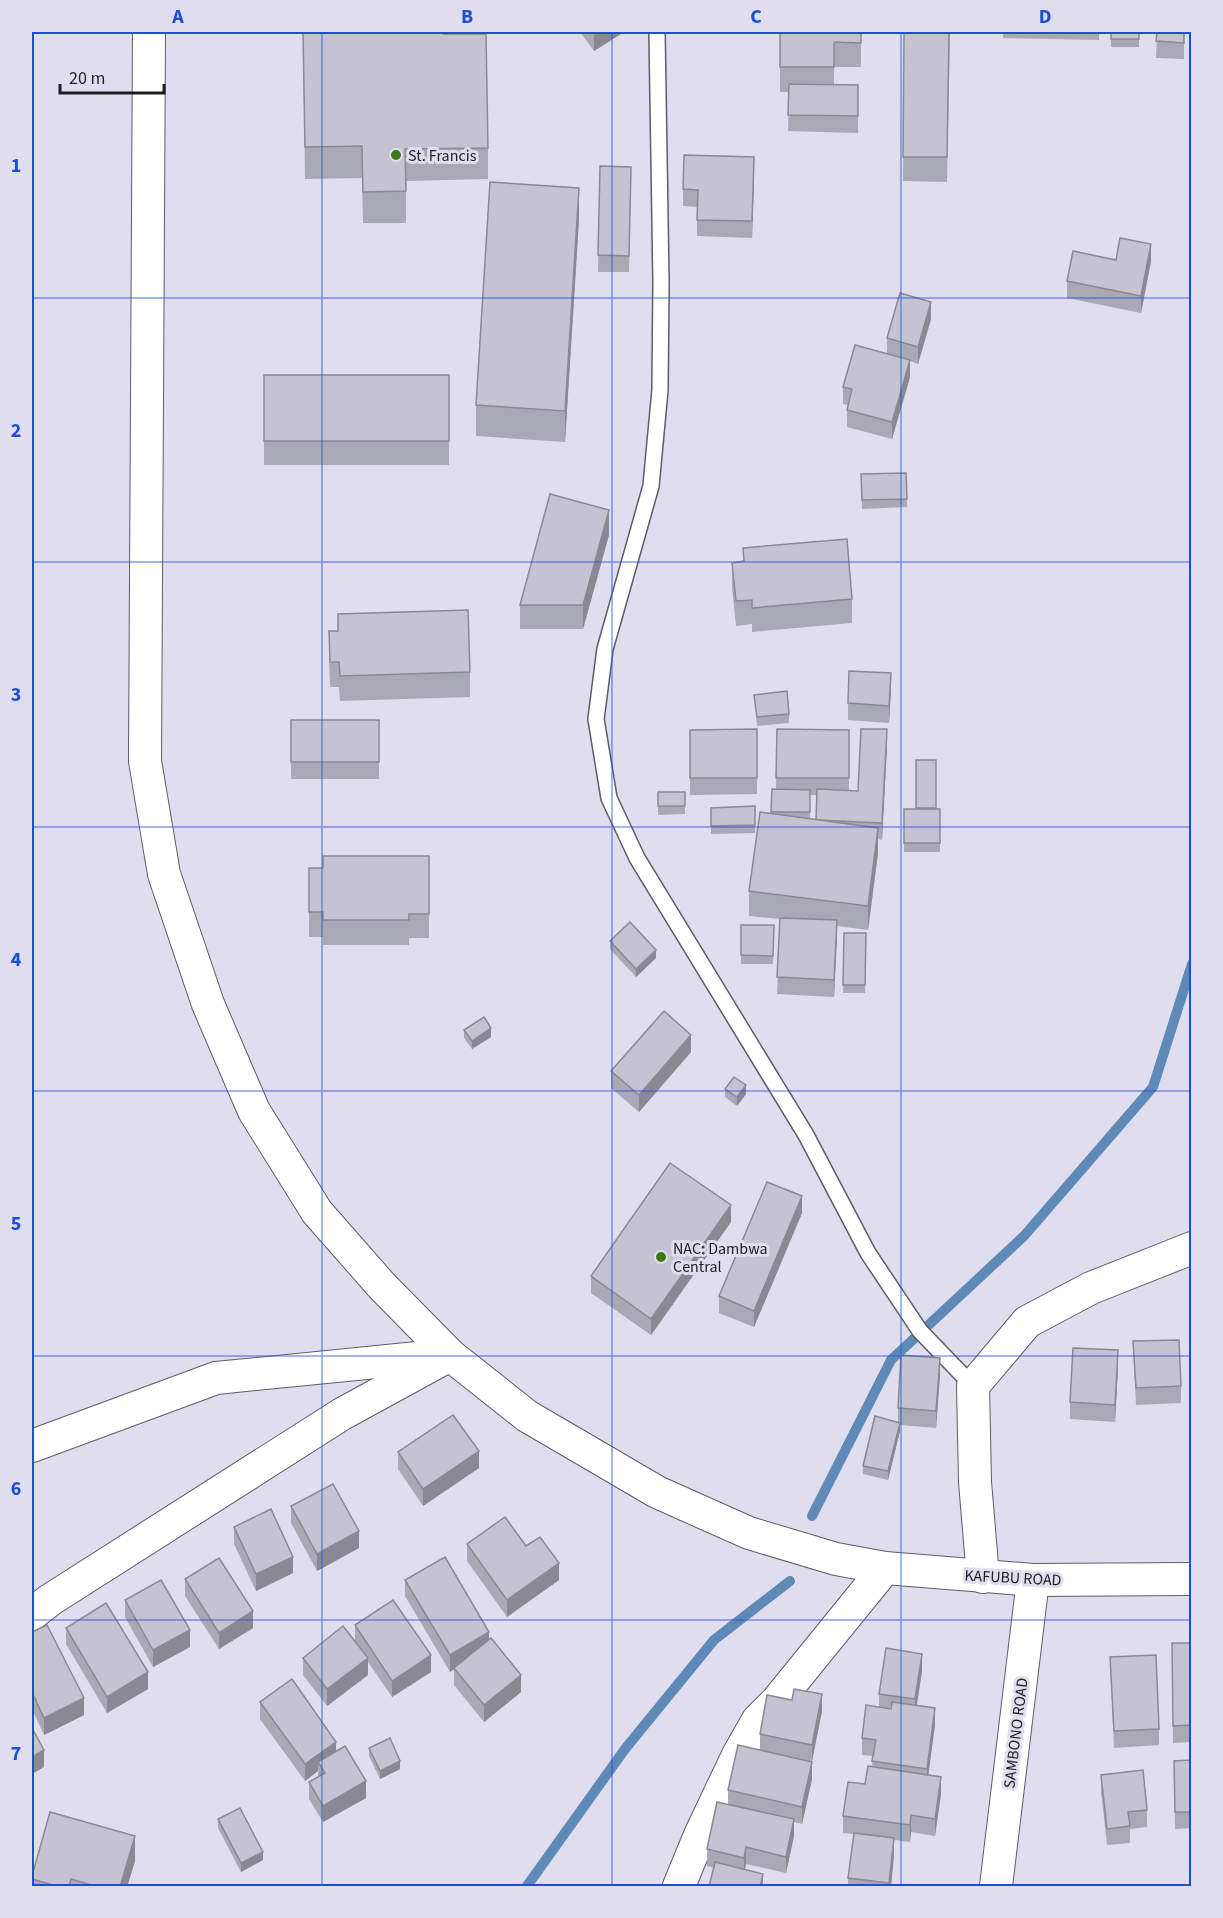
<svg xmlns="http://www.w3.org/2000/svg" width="1223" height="1918" viewBox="0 0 1223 1918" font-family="'Source Sans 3',sans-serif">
<rect width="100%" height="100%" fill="#e0deee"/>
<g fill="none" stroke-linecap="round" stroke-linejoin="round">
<g stroke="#5f8ab8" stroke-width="10">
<polyline points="812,1516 891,1360 1024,1236 1153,1087 1192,964"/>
<polyline points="527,1886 625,1749 714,1640 790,1581"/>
</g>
<defs>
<polyline id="lane" points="657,32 661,282 660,390 651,486 605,649 596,719 609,798 637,858 806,1135 868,1253 920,1331 973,1386"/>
<g id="street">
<polyline points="149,32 145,761 164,874 208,1004 254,1111 317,1212 382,1286 450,1355 527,1416 657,1492 749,1533 836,1559 885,1568 1033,1580 1192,1579"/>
<polyline points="32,1446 216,1378 437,1356"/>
<polyline points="983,1577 975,1482 973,1386 1027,1322 1091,1288 1192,1248"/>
<polyline points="32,1614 50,1600 342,1414 450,1355"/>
<polyline points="679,1886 700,1835 738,1755 758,1720 777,1701 885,1568"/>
<polyline points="996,1886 1033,1580"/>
</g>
</defs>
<use href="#lane" stroke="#5e5c69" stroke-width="18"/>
<use href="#street" stroke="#5e5c69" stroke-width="34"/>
<use href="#lane" stroke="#fff" stroke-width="15"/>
<use href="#street" stroke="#fff" stroke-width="32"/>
</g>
<g fill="#a9a8b5" fill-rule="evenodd">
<polygon points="303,32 443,34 488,148 488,179 406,181 406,223 363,223 362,178 305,179"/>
<polygon points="580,32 624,32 594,51"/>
<polygon points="780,32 861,32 861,67 834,67 834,85 858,85 858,133 788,131 789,92 780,92"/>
<polygon points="904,32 950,32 947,182 903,181"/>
<polygon points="1003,32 1099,32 1099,40 1003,38"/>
<rect x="1111" y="32" width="28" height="15"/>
<polygon points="1157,32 1184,32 1184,59 1156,58"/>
<polygon points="600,166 631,167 629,272 598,272"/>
<polygon points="754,174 752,238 697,236 697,207 683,206 683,189"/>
<polygon points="579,219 565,442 476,436 476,405"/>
<polygon points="1116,260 1151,261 1141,313 1067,298 1067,281"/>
<polygon points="931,319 918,364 910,361 910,377 892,439 847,427 847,410 848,405 843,404 843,387 887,354 887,338"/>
<rect x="264" y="375" width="185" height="90"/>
<polygon points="906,473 907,507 862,509 861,474"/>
<polygon points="609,535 583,629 520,629 520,605"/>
<polygon points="743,548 852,599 852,623 752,632 752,624 736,626 732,587 732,563 743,562"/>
<polygon points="338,614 470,672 470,697 340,701 339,687 330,687 329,656 329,631 338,631"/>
<polygon points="891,690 889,723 848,720 848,703"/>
<polygon points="754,695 789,714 789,723 757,726"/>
<rect x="291" y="720" width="88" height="59"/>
<polygon points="757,729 757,794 690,795 690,730"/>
<path d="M777 729 849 730V790L858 791 887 746 882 840 878 839V853L868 930 837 926 834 997 777 994 780 919 749 916V891L771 814 772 789H776ZM810 795H817L816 820 810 819Z"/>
<polygon points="916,760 936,760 936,809 940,809 940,852 904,852 904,809 916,809"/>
<polygon points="658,792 685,792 685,814 658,815"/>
<polygon points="755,806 755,833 711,834 711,808"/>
<polygon points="429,856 429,938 409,938 409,945 323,945 323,937 309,937 309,868 323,868"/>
<polygon points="741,925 774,925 773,964 741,964"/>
<polygon points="844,933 866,933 865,993 843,993"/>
<polygon points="610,941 656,958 636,977 610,949"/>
<polygon points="464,1030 491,1037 472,1049 464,1038"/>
<polygon points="691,1052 639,1112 611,1088 611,1071"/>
<polygon points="725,1089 746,1094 737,1106 725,1097"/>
<polygon points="802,1213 754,1327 719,1313 719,1296"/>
<polygon points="731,1222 651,1335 591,1293 591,1276"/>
<polygon points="1133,1341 1181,1386 1181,1403 1136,1405"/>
<polygon points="1118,1367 1115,1422 1070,1419 1070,1402"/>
<polygon points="940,1375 936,1428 900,1425 900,1431 888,1480 863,1474 863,1466 898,1422 898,1408"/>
<polygon points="398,1452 479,1468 423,1506 398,1469"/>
<polygon points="291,1506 359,1548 317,1571 291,1523"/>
<polygon points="234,1527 293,1573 256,1591 234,1544"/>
<polygon points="467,1544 559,1580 507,1617 467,1561"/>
<polygon points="185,1579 253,1628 219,1649 185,1596"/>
<polygon points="405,1580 489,1640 521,1692 484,1722 454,1685 454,1669 450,1672 405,1596"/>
<polygon points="125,1600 190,1647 153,1667 125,1617"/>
<polygon points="355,1625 431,1672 392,1697 368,1662 368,1675 327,1706 303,1675 303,1658 355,1641"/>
<polygon points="66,1628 148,1689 107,1713 66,1644"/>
<polygon points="32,1632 84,1715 44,1735 32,1709"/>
<polygon points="1172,1643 1191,1643 1191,1742 1173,1743"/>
<polygon points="1110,1657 1159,1729 1159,1745 1114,1748"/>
<polygon points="922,1671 917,1705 935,1725 928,1775 941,1794 935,1836 911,1832 910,1842 894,1840 894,1854 891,1887 848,1887 848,1878 854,1834 843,1833 843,1816 865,1784 872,1767 873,1756 862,1755 862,1738 879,1707 879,1694"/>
<polygon points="260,1702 336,1751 366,1798 323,1822 309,1799 309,1782 318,1777 318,1771 305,1781 260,1719"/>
<polygon points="822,1711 812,1761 812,1779 802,1824 794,1822 794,1836 786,1873 746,1864 745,1869 763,1887 714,1868 707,1866 707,1849 728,1805 728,1790 760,1750 760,1734"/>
<polygon points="369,1748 400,1769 380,1779 369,1756"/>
<polygon points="1191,1760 1191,1828 1175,1829 1174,1761"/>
<polygon points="1101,1775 1147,1810 1147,1827 1130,1829 1130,1843 1107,1845 1101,1792"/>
<polygon points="218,1819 263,1860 241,1872 218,1828"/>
<polygon points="135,1861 127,1887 32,1887 32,1876"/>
</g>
<g fill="#8a8893">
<polygon points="599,32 624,32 594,51 594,35"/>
<polygon points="754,157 754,174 752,238 752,221"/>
<polygon points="579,188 579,219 565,442 565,411"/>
<polygon points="1151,244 1151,261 1141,313 1141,296"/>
<polygon points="931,302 931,319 918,364 918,347"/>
<polygon points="910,360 910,377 892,439 892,422"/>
<polygon points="609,510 609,535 583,629 583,605"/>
<polygon points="891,673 891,690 889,723 889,706"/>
<polygon points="887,729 887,746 882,840 882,823"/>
<polygon points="878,828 878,853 868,930 868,906"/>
<polygon points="837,920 837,937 834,997 834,980"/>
<polygon points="656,950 656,958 636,977 636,969"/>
<polygon points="491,1028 491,1037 472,1049 472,1041"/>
<polygon points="691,1035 691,1052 639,1112 639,1095"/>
<polygon points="746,1085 746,1094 737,1106 737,1097"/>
<polygon points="802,1196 802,1213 754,1327 754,1311"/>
<polygon points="731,1205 731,1222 651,1335 651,1319"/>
<polygon points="1118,1350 1118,1367 1115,1422 1115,1405"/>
<polygon points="940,1358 940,1375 936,1428 936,1411"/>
<polygon points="900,1423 900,1431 888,1480 888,1471"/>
<polygon points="479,1451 479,1468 423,1506 423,1489"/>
<polygon points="359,1531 359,1548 317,1571 317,1554"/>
<polygon points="293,1557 293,1573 256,1591 256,1574"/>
<polygon points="559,1563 559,1580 507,1617 507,1600"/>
<polygon points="253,1611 253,1628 219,1649 219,1633"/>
<polygon points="190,1630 190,1647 153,1667 153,1650"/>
<polygon points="489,1632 489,1649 450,1672 450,1655"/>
<polygon points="922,1654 922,1671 915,1716 915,1699"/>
<polygon points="431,1655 431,1672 392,1697 392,1681"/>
<polygon points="368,1658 368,1675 327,1706 327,1689"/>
<polygon points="148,1672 148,1689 107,1713 107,1697"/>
<polygon points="521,1675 521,1692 484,1722 484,1705"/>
<polygon points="822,1694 822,1711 812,1761 812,1745"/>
<polygon points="84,1698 84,1715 44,1735 44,1718"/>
<polygon points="935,1708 935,1725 927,1785 927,1769"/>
<polygon points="336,1742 336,1759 318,1762 318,1771 305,1781 305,1764"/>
<polygon points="44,1750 44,1767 32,1774 32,1757"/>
<polygon points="400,1761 400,1769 380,1779 380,1771"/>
<polygon points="812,1762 812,1779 802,1824 802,1807"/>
<polygon points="941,1777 941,1794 935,1836 935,1819"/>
<polygon points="366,1781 366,1798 323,1822 323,1806"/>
<polygon points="911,1815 911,1832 910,1842 910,1825"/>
<polygon points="794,1819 794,1836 786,1873 786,1857"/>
<polygon points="135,1836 135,1861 127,1887 120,1887"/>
<polygon points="894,1838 894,1854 891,1887 889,1887"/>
<polygon points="746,1847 746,1864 744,1874 744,1858"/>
<polygon points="263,1852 263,1860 241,1872 241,1863"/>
<polygon points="763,1874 763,1887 760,1887"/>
</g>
<g fill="#c5c3d2" stroke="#8a8893" stroke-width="1.5">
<polygon points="303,32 443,32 443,34 486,34 488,148 405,149 406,191 363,192 362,146 305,147"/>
<polygon points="780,32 861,32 861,43 834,42 834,67 780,67"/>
<polygon points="904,32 949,32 947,157 903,157"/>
<rect x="1111" y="32" width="28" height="7"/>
<polygon points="1157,32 1184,32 1184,43 1156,41"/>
<polygon points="789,84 858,85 858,116 788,115"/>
<polygon points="684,155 754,157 752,221 697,220 698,190 683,189"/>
<polygon points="600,166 631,167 629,256 598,255"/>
<polygon points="490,182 579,188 565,411 476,405"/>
<polygon points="1120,238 1151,244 1141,296 1067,281 1073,251 1116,260"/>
<polygon points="900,293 931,302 918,347 887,338"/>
<polygon points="855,345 910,360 892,422 847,410 852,389 843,387"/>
<rect x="264" y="375" width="185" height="66"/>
<polygon points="906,473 907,499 862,500 861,474"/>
<polygon points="550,494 609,510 583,605 520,605"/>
<polygon points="847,539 852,599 752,608 752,600 736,601 732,563 744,561 743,548"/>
<polygon points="468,610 470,672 340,676 339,662 330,662 329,631 338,631 338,614"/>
<polygon points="849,671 891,673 889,706 848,703"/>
<polygon points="787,691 789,714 757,717 754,695"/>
<rect x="291" y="720" width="88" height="42"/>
<polygon points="757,729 757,778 690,778 690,730"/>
<polygon points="777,729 849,730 849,778 776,778"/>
<polygon points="861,729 887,729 882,823 816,820 817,789 858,791"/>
<rect x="916" y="760" width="20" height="48"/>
<polygon points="772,789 810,790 810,812 771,812"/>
<rect x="658" y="792" width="27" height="14"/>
<polygon points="755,806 755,825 711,826 711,808"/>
<rect x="904" y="809" width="36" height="34"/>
<polygon points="760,812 878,828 868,906 749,891"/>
<polygon points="323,856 429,856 429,914 409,914 409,920 323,920 323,912 309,912 309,868 323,868"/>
<polygon points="780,918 837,920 834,980 777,977"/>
<polygon points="630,922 656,950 636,969 610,941"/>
<polygon points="741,925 774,925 773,956 741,955"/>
<polygon points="844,933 866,933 865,985 843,985"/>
<polygon points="664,1011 691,1035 639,1095 611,1071"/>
<polygon points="484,1017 491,1028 472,1041 464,1030"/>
<polygon points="734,1077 746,1085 737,1097 725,1089"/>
<polygon points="670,1163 731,1205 651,1319 591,1276"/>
<polygon points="767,1182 802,1196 754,1311 719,1296"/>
<polygon points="1179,1340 1181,1386 1136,1388 1133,1341"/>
<polygon points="1073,1348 1118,1350 1115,1405 1070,1402"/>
<polygon points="901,1355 940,1358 936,1411 898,1408"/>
<polygon points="453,1415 479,1451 423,1489 398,1452"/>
<polygon points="875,1416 900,1423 888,1471 863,1466"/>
<polygon points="333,1484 359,1531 317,1554 291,1506"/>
<polygon points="271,1509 293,1557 256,1574 234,1527"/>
<polygon points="505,1517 526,1546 540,1537 559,1563 507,1600 467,1544"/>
<polygon points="445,1557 489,1632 450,1655 405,1580"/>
<polygon points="219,1558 253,1611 219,1633 185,1579"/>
<polygon points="161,1580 190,1630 153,1650 125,1600"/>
<polygon points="393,1600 431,1655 392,1681 355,1625"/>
<polygon points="106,1603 148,1672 107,1697 66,1628"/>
<polygon points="47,1625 84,1698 44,1718 32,1692 32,1632"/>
<polygon points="343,1626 368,1658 327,1689 303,1658"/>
<polygon points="491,1638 521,1675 484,1705 454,1668"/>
<polygon points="1172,1643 1191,1643 1191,1725 1173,1726"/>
<polygon points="886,1648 922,1654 915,1699 879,1694"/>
<polygon points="1156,1655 1159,1729 1114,1731 1110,1657"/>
<polygon points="292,1679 336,1742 305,1764 260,1702"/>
<polygon points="794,1689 822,1694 812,1745 760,1734 767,1695 792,1700"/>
<polygon points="892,1702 935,1708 927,1769 872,1761 876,1740 862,1738 866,1705 891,1709"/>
<polygon points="32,1728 44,1750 32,1757"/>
<polygon points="390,1738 400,1761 380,1771 369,1748"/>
<polygon points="738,1745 812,1762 802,1807 728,1790"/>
<polygon points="345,1746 366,1781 323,1806 309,1782 325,1773 318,1762"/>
<polygon points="1191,1760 1191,1812 1175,1812 1174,1761"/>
<polygon points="868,1766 941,1777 935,1819 911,1815 910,1825 843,1816 848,1782 865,1784"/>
<polygon points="1143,1770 1147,1810 1128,1812 1130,1826 1107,1829 1101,1775"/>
<polygon points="717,1802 794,1819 786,1857 746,1847 744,1858 707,1849"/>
<polygon points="240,1808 263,1852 241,1863 218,1819"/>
<polygon points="50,1812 135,1836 120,1887 98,1887 71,1879 69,1887 60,1887 32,1879 32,1876"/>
<polygon points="854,1833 894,1838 889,1883 848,1878"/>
<polygon points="715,1862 763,1874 760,1887 709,1887"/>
</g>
<path fill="none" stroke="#1d4ed8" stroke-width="1.5" stroke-opacity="0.55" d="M322 32V1886M612 32V1886M901 32V1886M32 298H1192M32 562H1192M32 827H1192M32 1091H1192M32 1356H1192M32 1620H1192"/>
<g fill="#3d7a15" stroke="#e0deee" stroke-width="2">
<circle cx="396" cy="155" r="6"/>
<circle cx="661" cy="1257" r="6"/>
</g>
<g text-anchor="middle" stroke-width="6" stroke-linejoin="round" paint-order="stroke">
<g font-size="16" fill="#1e1d22" stroke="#e0deee" text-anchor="start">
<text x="408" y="161">St. Francis</text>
<text x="673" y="1254">NAC: Dambwa<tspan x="673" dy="18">Central</tspan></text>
</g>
<g font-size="16" fill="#1e1d22" stroke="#e0deee">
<text transform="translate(1013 1577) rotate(3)" y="6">KAFUBU ROAD</text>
<text transform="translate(1015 1733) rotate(-83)" y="6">SAMBONO ROAD</text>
</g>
</g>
<rect width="1223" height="1918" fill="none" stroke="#e0deee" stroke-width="66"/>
<path d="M60 84v9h104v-9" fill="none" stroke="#1e1d22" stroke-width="3"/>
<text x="69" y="84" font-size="18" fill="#1e1d22" stroke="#e0deee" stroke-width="4.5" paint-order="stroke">20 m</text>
<rect x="33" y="33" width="1157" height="1852" fill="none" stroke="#1d4ed8" stroke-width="2"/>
<g font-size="20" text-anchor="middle" font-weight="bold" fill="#1d4ed8">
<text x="178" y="23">A</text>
<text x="467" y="23">B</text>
<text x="756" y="23">C</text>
<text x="1045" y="23">D</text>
<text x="16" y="172">1</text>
<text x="16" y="437">2</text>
<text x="16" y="701">3</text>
<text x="16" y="966">4</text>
<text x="16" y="1230">5</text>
<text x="16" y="1495">6</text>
<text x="16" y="1760">7</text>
</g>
</svg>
